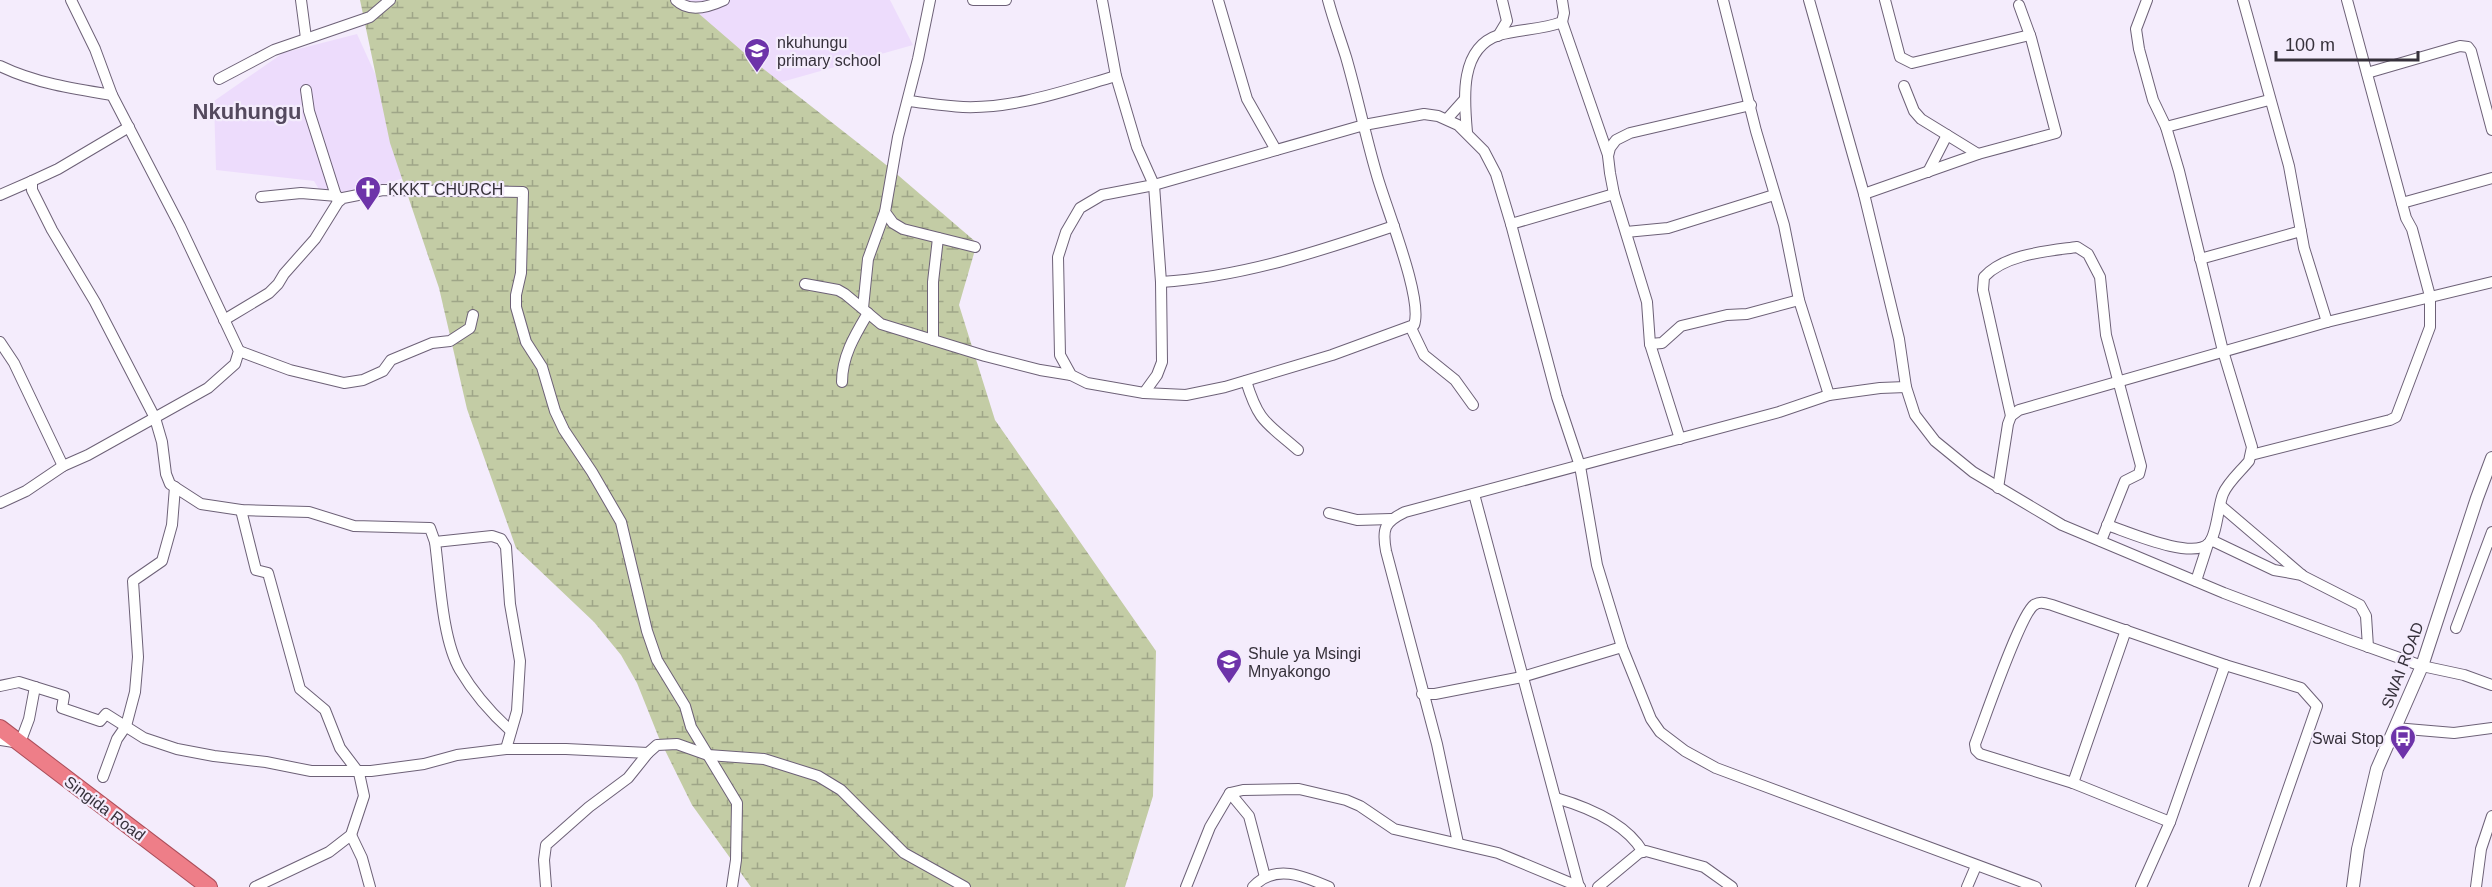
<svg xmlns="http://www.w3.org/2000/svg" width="2492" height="887" viewBox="0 0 2492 887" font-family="Helvetica,sans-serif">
<defs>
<pattern id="wetland-marsh" width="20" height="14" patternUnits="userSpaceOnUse" patternTransform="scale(1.5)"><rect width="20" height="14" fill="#c3cca5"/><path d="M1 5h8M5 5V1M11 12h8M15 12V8" fill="none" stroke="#9fa688"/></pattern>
</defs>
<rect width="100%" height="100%" fill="#f4ecfc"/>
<g fill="#eddcfc">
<polygon points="678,0 890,0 913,45 711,102"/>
<polygon points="357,34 407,144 404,178 326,201 314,181 216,170 214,101 283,53"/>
</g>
<polygon fill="url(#wetland-marsh)" points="360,0 683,0 756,63 885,164 977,243 959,305 995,420 1156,651 1153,796 1125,887 751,887 692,805 659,738 637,683 621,655 594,622 516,548 467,409 439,288 390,143"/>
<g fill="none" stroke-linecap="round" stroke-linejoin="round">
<defs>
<g id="minor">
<polyline points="301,0 306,38"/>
<path d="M676 0C689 13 709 7 724 0"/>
<polyline points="930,0 918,59 898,137 885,212 893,223 903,229 975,247"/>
<polyline points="973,0 1006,0"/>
<polyline points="1102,0 1116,76 1137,147 1154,185 1161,282 1162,362 1157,375 1144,393"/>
<polyline points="1218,0 1247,99 1276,150"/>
<path d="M1328 0C1333 19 1340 38 1346 57 1357 95 1365 134 1376 172 1384 203 1424 299 1414 325L1332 355 1225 387 1186 395 1144 393 1087 383 1071 375 1060 355 1058 257 1066 232 1080 208 1102 195 1154 185 1364 125 1424 114 1438 116 1458 125 1484 151 1496 174 1511 224 1557 397 1580 466 1597 565 1622 647 1651 719 1660 732 1685 751 1716 768 2036 887"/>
<polyline points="1723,0 1756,131 1784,225 1799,300 1829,395"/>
<polyline points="1809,0 1864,194 1899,339 1906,387 1915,415 1935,441 1973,472 2062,525 2224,593 2349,640 2422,666 2464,675 2492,685"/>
<polyline points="1885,0 1900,57 1912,63 2030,35"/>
<polyline points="2243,0 2289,166 2304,248 2327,322"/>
<polyline points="1562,22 1608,155"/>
<polyline points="1498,36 1507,21 1502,0"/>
<path d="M0 66C35 83 74 89 112 95"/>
<polyline points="2367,73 2460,46 2468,47 2471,51 2492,130"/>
<polyline points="219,79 274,50 370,17 390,0"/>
<polyline points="1904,86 1914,111 1921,119 1978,154"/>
<polyline points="306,90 309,111 338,202"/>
<path d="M908 101C926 103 945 106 963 107 1015 109 1067 90 1116 76"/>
<polyline points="1447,119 1464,100"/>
<path d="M129 127 58 169 32 181V190L52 230 95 302 155 418 162 442 166 474 170 484 201 504 241 510 309 512 354 526 430 528 435 542C440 579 442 639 460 670 473 692 492 714 511 731"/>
<polyline points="2166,127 2269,100"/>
<path d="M1467 132C1464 99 1459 48 1499 35 1519 29 1542 30 1562 22L1564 13 1562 0"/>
<polyline points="1928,172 1947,135"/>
<polyline points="1864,194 1978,154 2056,133 2031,38 2019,5"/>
<polyline points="0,195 32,181"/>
<polyline points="261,197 301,193 337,196"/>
<polyline points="2402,203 2492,178"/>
<polyline points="1511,224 1614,194"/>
<polyline points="1626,232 1668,228 1774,195"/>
<polyline points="2200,259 2301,231"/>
<path d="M1161 282C1242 277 1317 252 1394 226"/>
<polyline points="805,284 838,290 845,294 881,324 985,356 1040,370 1071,375"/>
<polyline points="863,308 868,259 885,212"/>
<polyline points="224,320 269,293 278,284 284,274 315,239 338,202 343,198 383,190 523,192 521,273 516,295 516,307 526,342 542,367 555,411 564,430 592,472 621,522 647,631 657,660 685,706 691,727 737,803 736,860 732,887"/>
<polyline points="1411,328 1424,355 1455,380 1473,405"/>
<polyline points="933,340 933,282 938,238"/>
<polyline points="0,342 14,363 63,466"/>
<polyline points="1650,344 1662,343 1681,326 1727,315 1747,314 1799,300"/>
<polyline points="239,351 290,370 344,383 363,380 383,371 391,360 432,343 450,341 470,328 473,315"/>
<path d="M1246 381C1259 423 1266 422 1298 450"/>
<path d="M842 382C842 356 855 335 868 313"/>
<path d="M2011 416 1983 290 1984 277C2005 254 2048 251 2077 247L2088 254 2100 277 2106 335 2141 466 2139 474 2125 481 2101 541"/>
<polyline points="1680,439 1650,344 1647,302 1614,194 1610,173 1608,156 1610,148 1616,140 1630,133 1751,105"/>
<polyline points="2251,455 2390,420 2396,417 2430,327 2430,296 2412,229 2406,218 2347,0"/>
<polyline points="1998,488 2008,424 2011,416 2019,410 2327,322 2492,282"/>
<polyline points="1474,494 1579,887"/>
<polyline points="0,503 26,491 63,466 88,455 208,388 235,364 239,351 180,226 112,95 95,49 71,0"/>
<polyline points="2221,506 2303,576 2360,605 2366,616 2368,647"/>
<polyline points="241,510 256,570 268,573 300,689 325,710 340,748 359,773 364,796 351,835 329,852 255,887"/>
<polyline points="1329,513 1357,520 1391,519"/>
<path d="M2107 525C2126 531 2193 561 2209 543 2217 534 2218 506 2223 494 2228 482 2241 471 2249 461L2252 447 2223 351 2179 171 2166 127 2153 100 2139 49 2136 29 2147 0"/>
<polyline points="2211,540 2274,570 2302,575"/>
<polyline points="435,542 492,536 501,539 506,547 510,604 520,661 517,711 506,749"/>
<polyline points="2196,581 2208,544"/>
<polyline points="2456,628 2492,532"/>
<polyline points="0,686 19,682 64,696 62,708 100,721 106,714 144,738 177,749 214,756 266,762 311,771 371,771 424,764 457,755 506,749 566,749 648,753 657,745 677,744 708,755 764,759 818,776 841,790 904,853 965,887"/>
<polyline points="1422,694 1435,694 1522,677 1622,647"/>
<polyline points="2395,728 2454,733 2492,728"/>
<polyline points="0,740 20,743 29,719 35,687"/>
<polyline points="103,777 117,739 126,726 135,692 138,657 133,581 162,561 172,525 175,487"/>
<polyline points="2073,783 2126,630"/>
<polyline points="1230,793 1249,816 1265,877"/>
<path d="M1556 798C1587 807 1626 823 1643 852"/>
<path d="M2170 822 2073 783 1980 754 1976 750 1975 744C1984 721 2020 615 2034 605 2040 601 2045 603 2052 605L2225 665 2301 688 2317 706 2254 887"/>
<polyline points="351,835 362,858 370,887"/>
<path d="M1458 843 1437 744 1386 551C1382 529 1384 522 1405 512L1779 412 1829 395 1880 388 1906 387"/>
<polyline points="546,887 544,860 546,845 589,807 628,778 648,753"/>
<polyline points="1186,887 1210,827 1230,793 1243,790 1299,789 1346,800 1360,806 1394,829 1498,853 1580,887"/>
<path d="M1253 887C1275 863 1304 876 1329 887"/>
<polyline points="1598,887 1639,853 1646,851 1704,867 1732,887"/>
<polyline points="1967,887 1976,866"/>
<polyline points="2141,887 2170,822 2225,665"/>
<polyline points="2476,887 2481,849 2492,816"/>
</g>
<polyline id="tertiary" points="2353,887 2358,849 2377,769 2422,666 2477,498 2492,458"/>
<polyline id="trunk" points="0,728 209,887"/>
</defs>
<use href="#minor" stroke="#6d6177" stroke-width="12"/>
<use href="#tertiary" stroke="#6d6177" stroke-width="14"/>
<use href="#trunk" stroke="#ab4e5a" stroke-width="18"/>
<use href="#minor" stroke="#fff" stroke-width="10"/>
<use href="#tertiary" stroke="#fff" stroke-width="12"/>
<use href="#trunk" stroke="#ee7e88" stroke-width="16"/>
</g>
<defs>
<symbol id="school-pin" viewBox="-11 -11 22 30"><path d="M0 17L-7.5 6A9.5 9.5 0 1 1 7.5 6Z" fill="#6d33a9" stroke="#f4ecfc"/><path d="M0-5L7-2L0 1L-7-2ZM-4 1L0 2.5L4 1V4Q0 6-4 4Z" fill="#fff"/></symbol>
<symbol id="church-pin" viewBox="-11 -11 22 30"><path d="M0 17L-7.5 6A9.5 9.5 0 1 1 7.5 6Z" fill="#6d33a9" stroke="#f4ecfc"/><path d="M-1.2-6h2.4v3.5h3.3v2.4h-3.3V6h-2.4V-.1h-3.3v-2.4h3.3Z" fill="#fff"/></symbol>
<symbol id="bus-pin" viewBox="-11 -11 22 30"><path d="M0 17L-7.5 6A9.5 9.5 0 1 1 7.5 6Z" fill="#6d33a9" stroke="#f4ecfc"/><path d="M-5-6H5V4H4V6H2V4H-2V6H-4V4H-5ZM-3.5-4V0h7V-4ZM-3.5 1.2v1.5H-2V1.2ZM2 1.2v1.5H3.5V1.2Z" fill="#fff"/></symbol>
</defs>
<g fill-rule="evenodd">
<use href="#school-pin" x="742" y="36" width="30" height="40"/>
<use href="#church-pin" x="353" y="174" width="30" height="40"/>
<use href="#school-pin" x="1214" y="647" width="30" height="40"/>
<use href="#bus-pin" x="2388" y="723" width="30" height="40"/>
</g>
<g text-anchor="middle" stroke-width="4.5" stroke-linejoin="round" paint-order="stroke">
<g font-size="16" fill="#36313b" stroke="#f4ecfc" text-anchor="start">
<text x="777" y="48">nkuhungu<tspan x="777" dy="18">primary school</tspan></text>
<text x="388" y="195">KKKT CHURCH</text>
<text x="1248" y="659">Shule ya Msingi<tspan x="1248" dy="18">Mnyakongo</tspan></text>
<text x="2384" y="744" text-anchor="end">Swai Stop</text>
</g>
<g font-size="16" fill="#36313b" stroke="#f4ecfc">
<text transform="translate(2402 665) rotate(-69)" y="6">SWAI ROAD</text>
<text transform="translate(105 808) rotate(37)" y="6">Singida Road</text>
</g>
<g font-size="22" font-weight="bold" fill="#54495e" stroke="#f4ecfc">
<text x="247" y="119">Nkuhungu</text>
</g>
</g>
<path d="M2276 51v9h142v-9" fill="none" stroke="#36313b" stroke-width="3"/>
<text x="2285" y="51" font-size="18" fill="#36313b" stroke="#f4ecfc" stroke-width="4.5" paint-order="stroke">100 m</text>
</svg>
